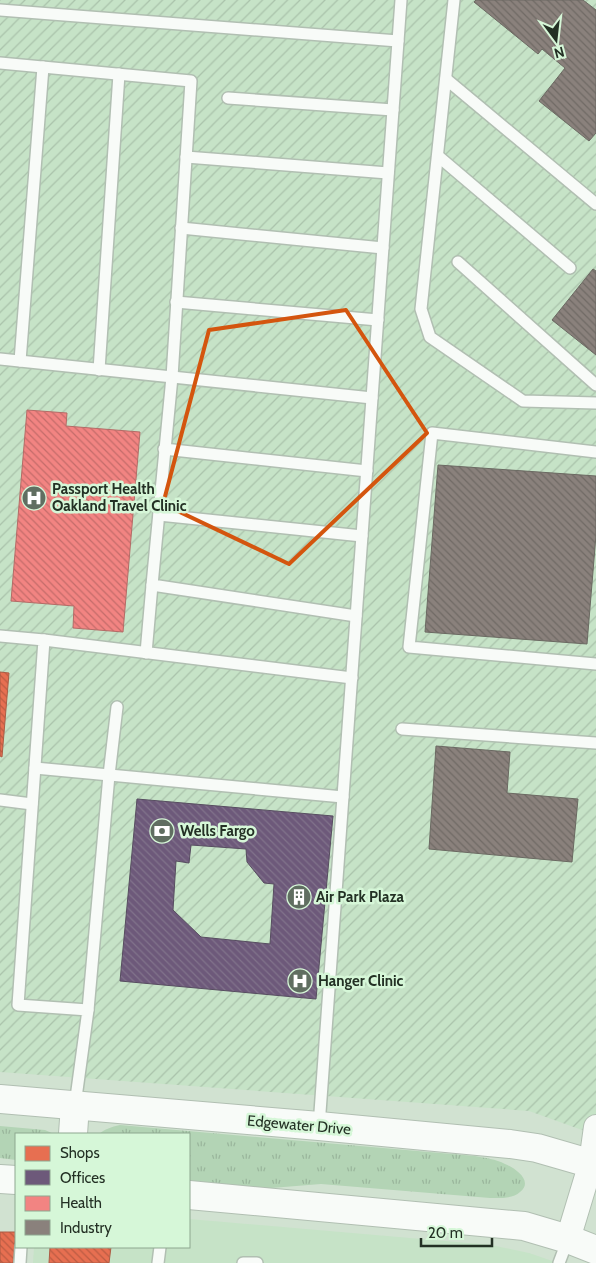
<svg xmlns="http://www.w3.org/2000/svg" width="596" height="1263" viewBox="0 0 596 1263" font-family="Cabin,sans-serif">
<defs>
<pattern id="industrial-furrows" width="10" height="10" patternUnits="userSpaceOnUse" patternTransform="scale(1.25)"><rect width="10" height="10" fill="#c6e3c7"/><path d="M-1 1l2-2M0 10L10 0M9 11l2-2" fill="none" stroke="#aac3ab"/></pattern>
<pattern id="grass-tufts" width="24" height="20" patternUnits="userSpaceOnUse" patternTransform="scale(1.25)"><rect width="24" height="20" fill="#b3d4b5"/><path d="M3 7l-1-3M5 7V3M7 7l1-3M15 17l-1-3M17 17v-4M19 17l1-3" fill="none" stroke="#9ab69c"/></pattern>
<pattern id="shops-back-hatch" width="6" height="6" patternUnits="userSpaceOnUse" patternTransform="scale(1.25)"><rect width="6" height="6" fill="#e76f51"/><path d="M-1 5l2 2M0 0l6 6M5-1l2 2" fill="none" stroke="#bb5c43"/></pattern>
<pattern id="offices-back-hatch" width="6" height="6" patternUnits="userSpaceOnUse" patternTransform="scale(1.25)"><rect width="6" height="6" fill="#6d597a"/><path d="M-1 5l2 2M0 0l6 6M5-1l2 2" fill="none" stroke="#81738b"/></pattern>
<pattern id="health-back-hatch" width="6" height="6" patternUnits="userSpaceOnUse" patternTransform="scale(1.25)"><rect width="6" height="6" fill="#f28482"/><path d="M-1 5l2 2M0 0l6 6M5-1l2 2" fill="none" stroke="#c46c6a"/></pattern>
<pattern id="industry-back-hatch" width="6" height="6" patternUnits="userSpaceOnUse" patternTransform="scale(1.25)"><rect width="6" height="6" fill="#8a817c"/><path d="M-1 5l2 2M0 0l6 6M5-1l2 2" fill="none" stroke="#706a65"/></pattern>
</defs>
<rect width="100%" height="100%" fill="#d1e2d1"/>
<polygon fill="#c6e3c7" points="189,1219 491,1245 529,1253 558,1263 33,1263 34,1247 189,1247"/>
<polygon fill="url(#industrial-furrows)" points="0,0 596,0 596,1135 529,1111 0,1072"/>
<g fill="url(#grass-tufts)">
<path d="M120 1125 475 1156C485 1158 496 1159 505 1164 515 1168 534 1181 520 1192 513 1199 499 1198 490 1198L321 1184 259 1189 189 1185V1134H99C105 1129 111 1127 120 1125Z"/>
<polygon points="0,1126 45,1130 54,1134 16,1134 16,1160 0,1158"/>
</g>
<g fill="url(#shops-back-hatch)" stroke="#ac5c44">
<polygon points="0,672 9,673 2,757 0,756"/>
<polygon points="0,1232 16,1232 13,1263 0,1263"/>
<polygon points="50,1247 111,1247 109,1263 49,1263"/>
</g>
<path fill="url(#offices-back-hatch)" stroke="#574d60" fill-rule="evenodd" d="M137 799 333 816 316 999 120 981ZM191 845 246 849 247 862 264 883 274 884 270 944 201 937 173 910 176 861 189 863Z"/>
<polygon fill="url(#health-back-hatch)" stroke="#b46b66" points="27,410 67,413 66,426 140,432 123,632 73,628 74,606 11,601"/>
<g fill="url(#industry-back-hatch)" stroke="#6b6962">
<polygon points="476,0 583,0 596,10 596,133 589,141 539,101 565,68 542,49 538,54 474,2"/>
<polygon points="593,269 596,271 596,355 552,320"/>
<polygon points="438,465 596,476 596,535 587,644 425,632"/>
<polygon points="436,746 510,752 507,793 578,799 572,862 429,849"/>
</g>
<g fill="none" stroke-linecap="round" stroke-linejoin="round">
<defs>
<g id="lane">
<polyline points="454,0 421,309 430,337 523,401 596,403"/>
<polyline points="0,10 398,41"/>
<polyline points="0,63 191,81 172,377 152,585 356,616"/>
<polyline points="446,79 596,204"/>
<polyline points="228,98 393,110"/>
<polyline points="438,156 570,268"/>
<polyline points="186,157 388,173"/>
<polyline points="181,228 383,248"/>
<polyline points="458,262 596,385"/>
<polyline points="176,302 378,320"/>
<polyline points="0,359 372,398"/>
<polyline points="20,361 43,67"/>
<polyline points="99,370 119,74"/>
<polyline points="164,449 367,471"/>
<polyline points="596,452 432,433 409,647 596,664"/>
<polyline points="159,515 362,536"/>
<polyline points="0,636 44,640 18,1005 88,1010 75,1105"/>
<polyline points="44,640 352,678"/>
<polyline points="146,653 152,585"/>
<polyline points="402,729 596,743"/>
<polyline points="35,768 343,797"/>
<polyline points="0,800 32,804"/>
<polyline points="88,1010 109,775 117,707"/>
<polyline points="319,1126 401,0"/>
<polyline points="20,1263 21,1247"/>
<polyline points="158,1263 160,1247"/>
<polyline points="243,1263 257,1263"/>
<polyline points="559,1263 568,1239"/>
</g>
<polyline id="street" points="568,1239 591,1163 596,1127"/>
<g id="secondary">
<polyline points="0,1099 319,1126 510,1144 537,1148 596,1165"/>
<polyline points="73,1134 75,1105"/>
<polyline points="0,1179 16,1180"/>
<polyline points="189,1195 524,1226 568,1239 596,1250"/>
</g>
</defs>
<use href="#lane" stroke="#b1bfb2" stroke-width="14"/>
<use href="#street" stroke="#b1bfb2" stroke-width="26"/>
<use href="#secondary" stroke="#b1bfb2" stroke-width="30"/>
<use href="#lane" stroke="#f8fbf8" stroke-width="11"/>
<use href="#street" stroke="#f8fbf8" stroke-width="24"/>
<use href="#secondary" stroke="#f8fbf8" stroke-width="28"/>
</g>
<path fill="none" stroke="#d4550e" stroke-width="4" stroke-linejoin="round" d="M346 310 427 433 289 564 163 504 209 330Z"/>
<defs>
<symbol id="hospital-disc" viewBox="-11 -11 22 22"><circle r="9.5" fill="#606e61" stroke="#d6f7d8"/><path d="M-5-5h3v3.5h4V-5h3V5h-3V1.5h-4V5h-3Z" fill="#fff"/></symbol>
<symbol id="bank-disc" viewBox="-11 -11 22 22"><circle r="9.5" fill="#606e61" stroke="#d6f7d8"/><path d="M-6-4H6V4H-6ZM0-2.3a2.3 2.3 0 1 0 0 4.6a2.3 2.3 0 1 0 0-4.6Z" fill="#fff"/></symbol>
<symbol id="building-disc" viewBox="-11 -11 22 22"><circle r="9.5" fill="#606e61" stroke="#d6f7d8"/><path d="M-4-6H4V6H1V3H-1V6H-4ZM-2.5-4.3h1.7v1.8h-1.7ZM.8-4.3h1.7v1.8H.8ZM-2.5-1h1.7V.8h-1.7ZM.8-1h1.7V.8H.8Z" fill="#fff"/></symbol>
</defs>
<g fill-rule="evenodd">
<use href="#hospital-disc" x="20" y="484" width="28" height="28"/>
<use href="#bank-disc" x="148" y="817" width="28" height="28"/>
<use href="#building-disc" x="285" y="883" width="28" height="28"/>
<use href="#hospital-disc" x="286" y="967" width="28" height="28"/>
</g>
<g text-anchor="middle" stroke-width="5" stroke-linejoin="round" paint-order="stroke">
<g font-size="15" font-weight="bold" fill="#233024" stroke="#d6f7d8" text-anchor="start">
<text x="52" y="494">Passport Health<tspan x="52" dy="17">Oakland Travel Clinic</tspan></text>
<text x="180" y="836">Wells Fargo</text>
<text x="316" y="902">Air Park Plaza</text>
<text x="318" y="986">Hanger Clinic</text>
</g>
<g font-size="15" fill="#233024" stroke="#d6f7d8">
<text transform="translate(299 1125) rotate(5)" y="5">Edgewater Drive</text>
</g>
</g>
<rect x="15" y="1133" width="175" height="115" fill="#d6f7d8" stroke="#8ea790"/>
<rect x="25" y="1146" width="25" height="15" fill="#e76f51" stroke="#8ea790"/>
<text x="60" y="1158" font-size="15" fill="#233024">Shops</text>
<rect x="25" y="1170" width="25" height="15" fill="#6d597a" stroke="#8ea790"/>
<text x="60" y="1183" font-size="15" fill="#233024">Offices</text>
<rect x="25" y="1196" width="25" height="15" fill="#f28482" stroke="#8ea790"/>
<text x="60" y="1208" font-size="15" fill="#233024">Health</text>
<rect x="25" y="1220" width="25" height="15" fill="#8a817c" stroke="#8ea790"/>
<text x="60" y="1233" font-size="15" fill="#233024">Industry</text>
<g transform="translate(556 40) rotate(165)" stroke="#d6f7d8" stroke-width="4" paint-order="stroke">
<path d="M0-4L9 19L0 12L-9 19Z" fill="#233024"/>
<text y="-8" font-size="14" font-weight="bold" text-anchor="middle" fill="#233024">N</text>
</g>
<path d="M421 1238v8h71v-8" fill="none" stroke="#233024" stroke-width="2.5"/>
<text x="428" y="1238" font-size="15" fill="#233024" stroke="#d6f7d8" stroke-width="4" paint-order="stroke">20 m</text>
</svg>
